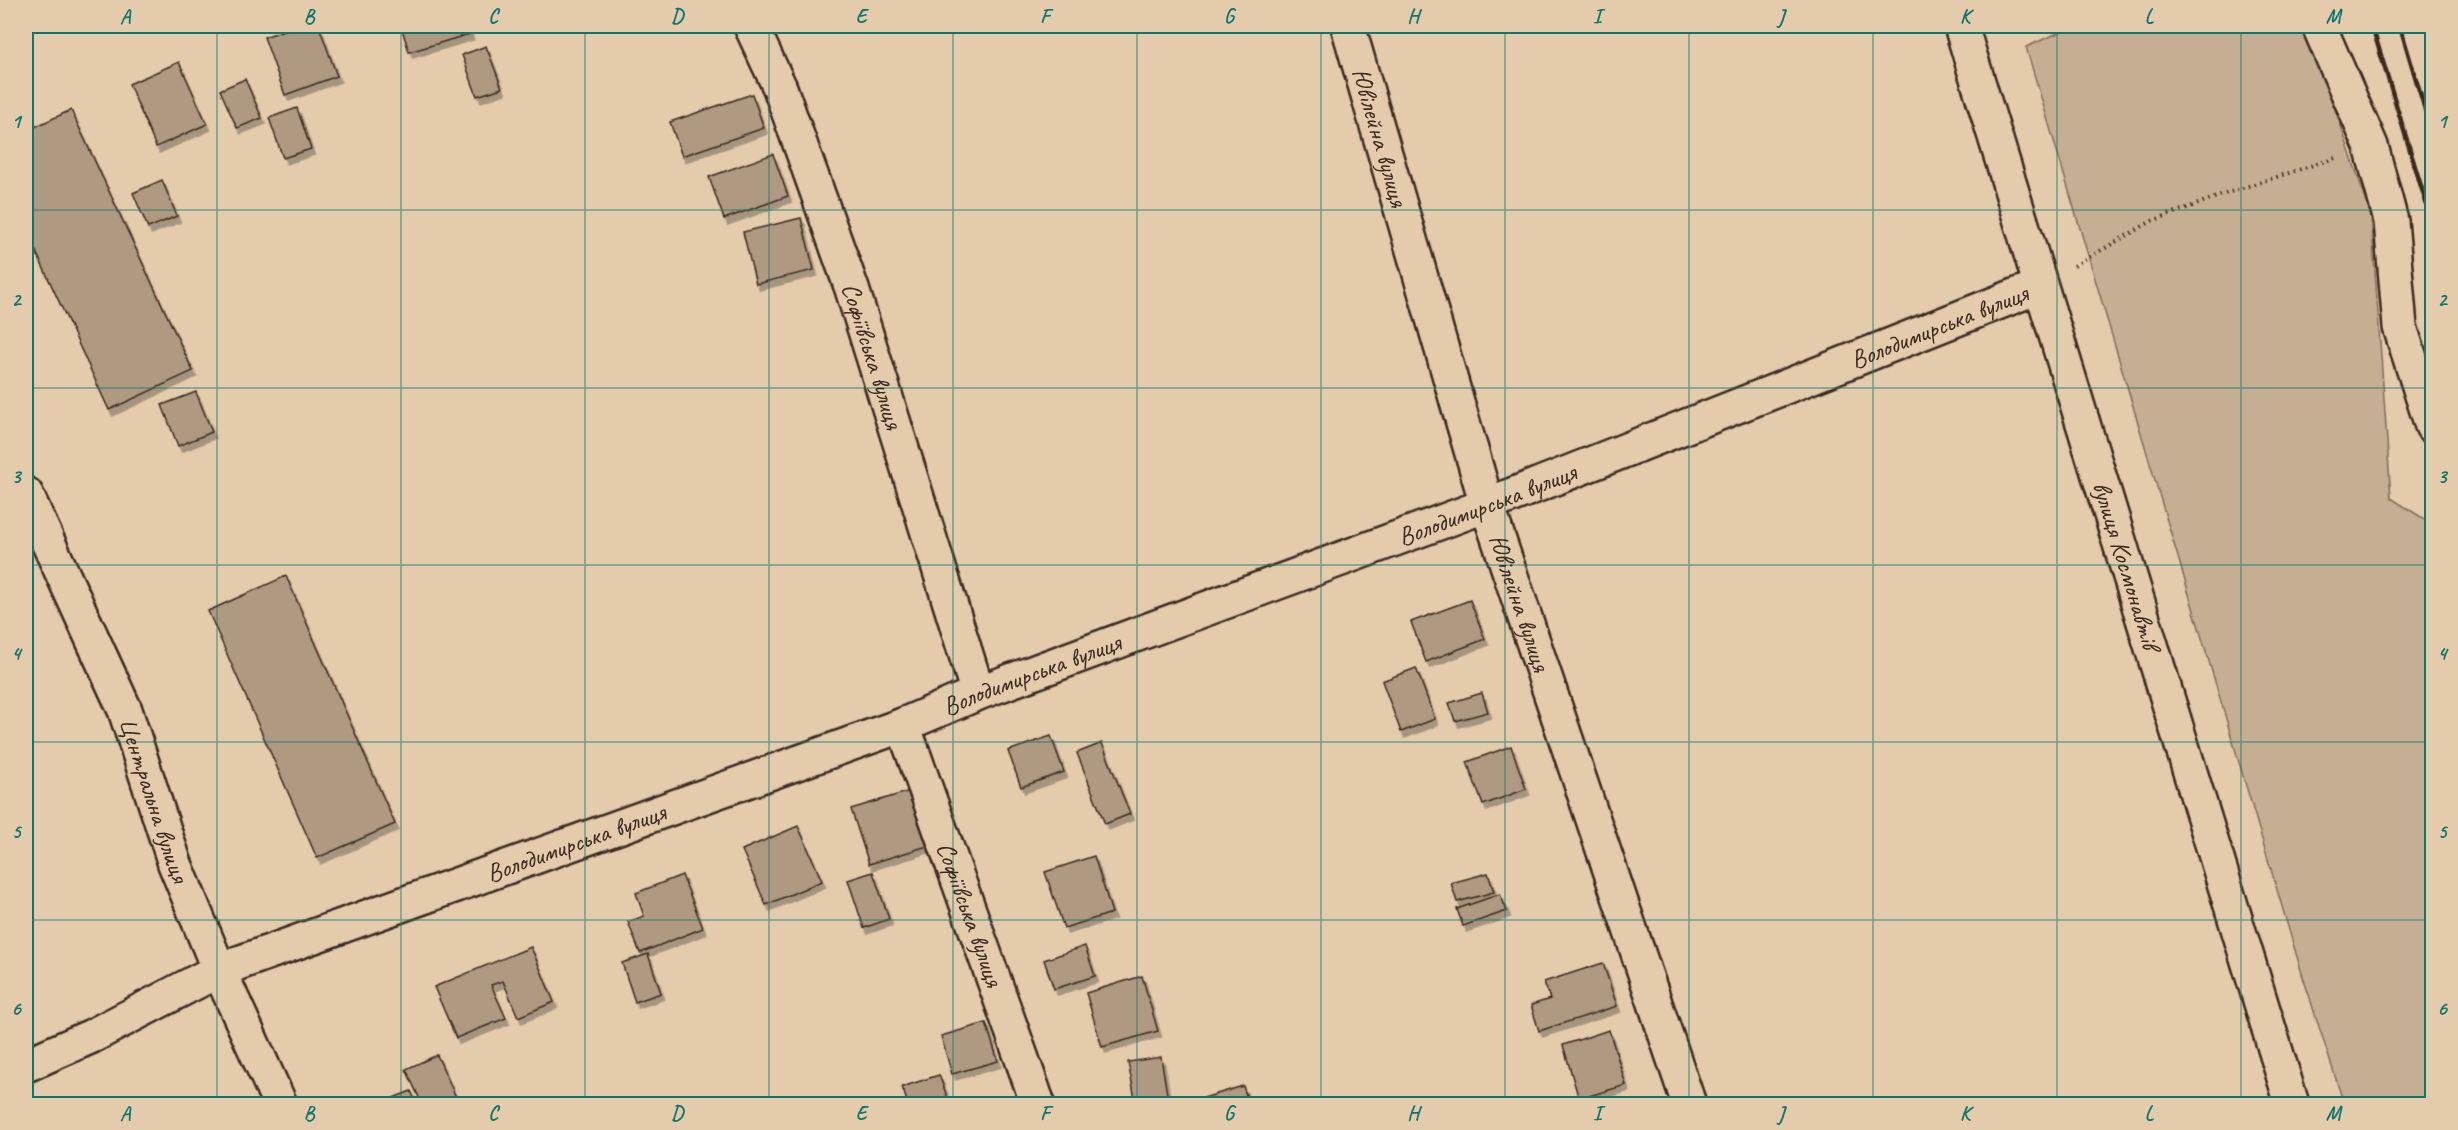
<svg xmlns="http://www.w3.org/2000/svg" width="2458" height="1130" viewBox="0 0 2458 1130" font-family="Caveat,sans-serif">
<defs>
<filter id="shadow"><feDropShadow dx="3.5" dy="6" stdDeviation="0" flood-color="#0004"/></filter>
</defs>
<rect width="100%" height="100%" fill="#e3cbac"/>
<filter id="ink" filterUnits="userSpaceOnUse"><feTurbulence type="fractalNoise" baseFrequency=".0167" numOctaves="2"/><feDisplacementMap in="SourceGraphic" scale="12" xChannelSelector="R" yChannelSelector="G"/><feConvolveMatrix kernelMatrix="1 2 1 2 8 2 1 2 1" color-interpolation-filters="sRGB"/></filter>
<g filter="url(#ink)">
<polygon fill="#c5ae92" stroke="#806c58" stroke-width="1.5" points="2074,26 2307,26 2371,215 2391,498 2432,524 2432,1104 2344,1104 2303,977 2026,47"/>
<g fill="#af9980" stroke="#3b2a1e" stroke-width="1.5" filter="url(#shadow)">
<polygon points="296,26 319,26 337,76 285,95 264,37"/>
<polygon points="401,26 468,26 470,34 409,52"/>
<polygon points="486,46 502,88 477,96 462,55"/>
<polygon points="179,62 207,124 156,147 129,84"/>
<polygon points="245,79 262,118 237,128 220,90"/>
<polygon points="752,94 764,128 682,156 670,122"/>
<polygon points="297,108 311,149 283,158 269,118"/>
<polygon points="71,110 193,371 109,410 26,230 26,131"/>
<polygon points="773,154 788,196 724,219 709,177"/>
<polygon points="162,180 177,216 148,228 133,193"/>
<polygon points="801,218 814,270 756,284 743,232"/>
<polygon points="196,392 212,432 178,446 162,405"/>
<polygon points="286,576 395,824 317,858 208,611"/>
<polygon points="1470,600 1485,639 1426,662 1411,622"/>
<polygon points="1416,668 1435,719 1401,732 1382,681"/>
<polygon points="1482,693 1488,712 1455,721 1449,703"/>
<polygon points="1051,736 1064,772 1021,787 1008,751"/>
<polygon points="1102,743 1130,814 1105,824 1077,753"/>
<polygon points="1511,746 1526,789 1483,805 1467,762"/>
<polygon points="913,790 931,845 869,864 851,809"/>
<polygon points="798,826 822,881 766,905 742,850"/>
<polygon points="1094,856 1112,913 1064,928 1045,872"/>
<polygon points="873,872 889,919 864,928 848,880"/>
<polygon points="1488,873 1494,892 1457,902 1451,883"/>
<polygon points="682,875 703,928 640,953 628,922 644,916 636,893"/>
<polygon points="1500,894 1507,911 1463,926 1457,909"/>
<polygon points="1085,946 1095,976 1054,989 1044,960"/>
<polygon points="531,947 554,1002 518,1017 503,981 491,985 506,1018 456,1038 434,987"/>
<polygon points="648,954 661,993 635,1002 622,963"/>
<polygon points="1603,963 1617,1006 1539,1031 1531,1005 1550,999 1544,982"/>
<polygon points="1142,976 1158,1031 1102,1047 1086,993"/>
<polygon points="986,1023 998,1061 952,1074 941,1036"/>
<polygon points="1609,1030 1626,1085 1579,1099 1563,1045"/>
<polygon points="437,1055 459,1104 422,1104 406,1069"/>
<polygon points="1161,1057 1168,1100 1136,1104 1128,1062"/>
<polygon points="939,1075 950,1104 908,1104 902,1087"/>
<polygon points="1243,1086 1249,1104 1199,1104 1197,1100"/>
<polygon points="411,1091 417,1104 378,1104"/>
</g>
<g fill="none" stroke-linecap="round" stroke-linejoin="round">
<defs>
<g id="minor">
<path id="s1" d="M751 26 780 88 852 289 978 693"/>
<path id="s2" d="M1348 26 1487 505 1689 1104"/>
<path id="s3" d="M1961 26 2292 1104"/>
<polyline points="2319,26 2371,146 2391,221 2400,327 2432,426"/>
<path id="s4" d="M26 494 125 710 175 864 219 970 280 1104"/>
<path id="s5" d="M903 725 1038 1104"/>
<path id="s6" d="M26 1065 92 1036 219 970 903 725 978 693 1487 505 2040 286"/>
</g>
</defs>
<use href="#minor" stroke="#3b2a1e" stroke-width="38"/>
<polyline stroke="#3b2a1e" stroke-width="4" stroke-dasharray="1.5 4.5" stroke-linecap="butt" points="2074,266 2152,221 2230,192 2335,158"/>
<use href="#minor" stroke="#e3cbac" stroke-width="33"/>
<g stroke="#3b2a1e" stroke-width="4.5">
<polyline points="2372,26 2432,222"/>
<polyline points="2400,26 2432,133"/>
</g>
</g>
</g>
<path fill="none" stroke="#0f766e" stroke-width="1.5" stroke-opacity="0.55" d="M217 26V1104M401 26V1104M585 26V1104M769 26V1104M953 26V1104M1137 26V1104M1321 26V1104M1505 26V1104M1689 26V1104M1873 26V1104M2057 26V1104M2241 26V1104M26 210H2432M26 388H2432M26 565H2432M26 742H2432M26 920H2432"/>
<g text-anchor="middle" stroke-width="5" stroke-linejoin="round" paint-order="stroke">
<g font-size="26" fill="#3b2a1e" stroke="#e3cbac">
<text dy="9" stroke="none"><textPath href="#s2" startOffset="116">Ювілейна вулиця</textPath></text>
<text dy="9" stroke="none"><textPath href="#s6" startOffset="2052">Володимирська вулиця</textPath></text>
<text dy="9" stroke="none"><textPath href="#s1" startOffset="352">Софіївська вулиця</textPath></text>
<text dy="9" stroke="none"><textPath href="#s6" startOffset="1566">Володимирська вулиця</textPath></text>
<text dy="9" stroke="none"><textPath href="#s3" startOffset="564">вулиця Космонавтів</textPath></text>
<text dy="9" stroke="none"><textPath href="#s2" startOffset="602">Ювілейна вулиця</textPath></text>
<text dy="9" stroke="none"><textPath href="#s6" startOffset="1080">Володимирська вулиця</textPath></text>
<text dy="9" stroke="none"><textPath href="#s4" startOffset="332">Центральна вулиця</textPath></text>
<text dy="9" stroke="none"><textPath href="#s6" startOffset="594">Володимирська вулиця</textPath></text>
<text dy="9" stroke="none"><textPath href="#s5" startOffset="201">Софіївська вулиця</textPath></text>
</g>
</g>
<rect width="2458" height="1130" fill="none" stroke="#e3cbac" stroke-width="66"/>
<rect x="33" y="33" width="2392" height="1064" fill="none" stroke="#0f766e" stroke-width="2"/>
<g font-size="20" text-anchor="middle" font-weight="bold" fill="#0f766e">
<text x="125" y="23">A</text>
<text x="309" y="23">B</text>
<text x="493" y="23">C</text>
<text x="677" y="23">D</text>
<text x="861" y="23">E</text>
<text x="1045" y="23">F</text>
<text x="1229" y="23">G</text>
<text x="1413" y="23">H</text>
<text x="1597" y="23">I</text>
<text x="1781" y="23">J</text>
<text x="1965" y="23">K</text>
<text x="2149" y="23">L</text>
<text x="2333" y="23">M</text>
<text x="16" y="128">1</text>
<text x="2442" y="128">1</text>
<text x="16" y="306">2</text>
<text x="2442" y="306">2</text>
<text x="16" y="483">3</text>
<text x="2442" y="483">3</text>
<text x="16" y="660">4</text>
<text x="2442" y="660">4</text>
<text x="16" y="838">5</text>
<text x="2442" y="838">5</text>
<text x="16" y="1015">6</text>
<text x="2442" y="1015">6</text>
<text x="125" y="1120">A</text>
<text x="309" y="1120">B</text>
<text x="493" y="1120">C</text>
<text x="677" y="1120">D</text>
<text x="861" y="1120">E</text>
<text x="1045" y="1120">F</text>
<text x="1229" y="1120">G</text>
<text x="1413" y="1120">H</text>
<text x="1597" y="1120">I</text>
<text x="1781" y="1120">J</text>
<text x="1965" y="1120">K</text>
<text x="2149" y="1120">L</text>
<text x="2333" y="1120">M</text>
</g>
</svg>
